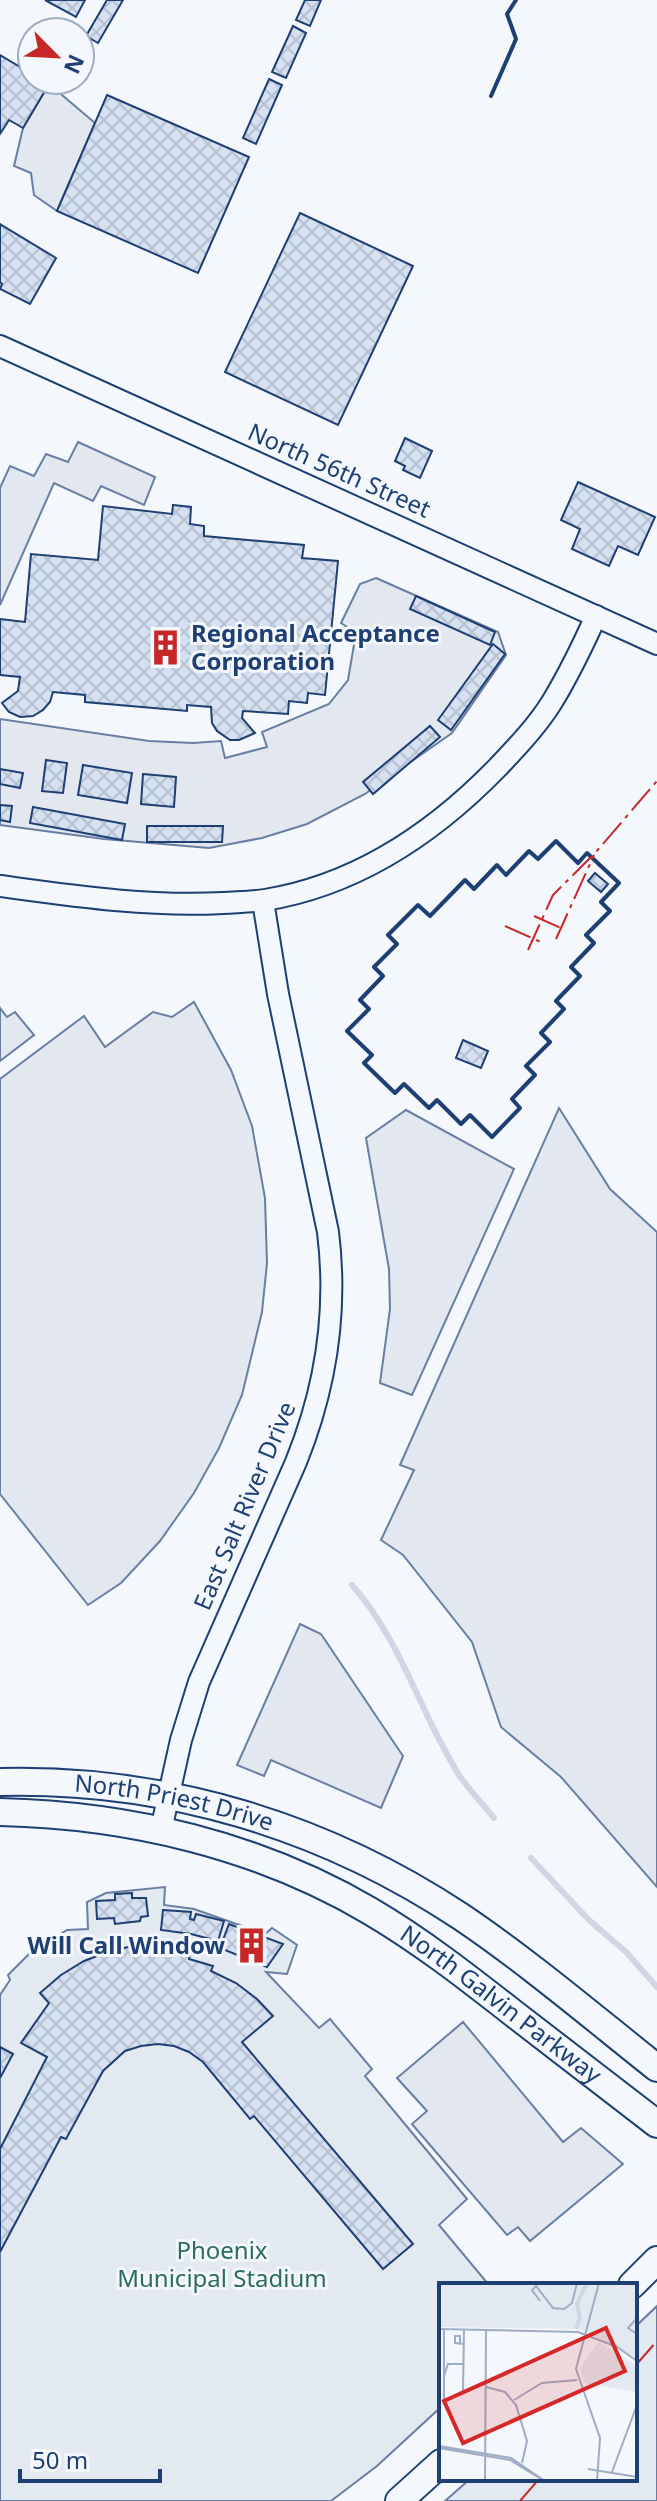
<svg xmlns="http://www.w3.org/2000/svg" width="657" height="2501" viewBox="0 0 657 2501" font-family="'Noto Sans',sans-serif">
<defs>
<pattern id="building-cross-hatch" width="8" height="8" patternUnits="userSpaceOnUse" patternTransform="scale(2)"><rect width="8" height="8" fill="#d5e0f0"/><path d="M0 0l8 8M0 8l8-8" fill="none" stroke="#b6c1d1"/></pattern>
</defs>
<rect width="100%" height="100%" fill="#f4f7fb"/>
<g fill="#e3e9f0" stroke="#687fa3" stroke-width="2">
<polygon points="165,1887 164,1905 194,1909 265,1934 272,1928 297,1945 287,1974 266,1972 319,2028 330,2019 372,2069 365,2076 467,2199 439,2225 489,2285 441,2285 441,2407 377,2466 331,2501 0,2501 0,1995 10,1980 8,1975 30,1953 67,1930 88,1929 87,1902 106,1893"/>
<polygon points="657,2306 657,2501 445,2501 470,2479 635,2479 635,2327"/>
</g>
<g fill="#e3e8f0" stroke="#687fa3" stroke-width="2">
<polygon points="49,84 95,123 57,211 34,195 31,173 14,166 23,128"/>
<polygon points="78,442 155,477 144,505 101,486 93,501 54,483 0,605 0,488 10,466 34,476 46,454 68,462"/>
<polygon points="376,578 498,632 506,655 452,733 365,794 307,824 262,838 209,848 104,839 0,825 0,719 149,741 193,743 221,741 225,758 267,747 262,732 329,704 348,680 356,633 341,623 360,584"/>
<polygon points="194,1002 231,1070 252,1126 265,1198 267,1263 262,1312 242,1395 219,1448 194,1493 160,1541 121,1583 88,1605 0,1494 0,1079 84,1016 105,1047 153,1012 172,1017"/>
<polygon points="0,1008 7,1017 15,1012 34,1035 0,1061"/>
<polygon points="559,1108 610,1189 657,1232 657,1887 561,1777 501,1727 472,1642 403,1555 381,1540 414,1470 400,1465"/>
<polygon points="406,1110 514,1169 412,1395 380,1383 390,1309 389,1269 366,1138"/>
<polygon points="300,1624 321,1634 403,1756 381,1808 271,1760 264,1776 237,1765"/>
<polygon points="463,2022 563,2142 581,2128 623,2164 530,2241 518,2227 507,2235 412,2124 427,2111 397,2078"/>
</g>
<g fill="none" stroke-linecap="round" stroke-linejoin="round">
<g stroke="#cfd7e4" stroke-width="6">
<path d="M352 1585C401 1640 420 1713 459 1775 469 1790 483 1804 494 1818"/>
<polyline points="531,1858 589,1920 626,1952 657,1987"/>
</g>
</g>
<g fill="url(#building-cross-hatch)" stroke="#1d3f73" stroke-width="2">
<polygon points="45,0 85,0 76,17"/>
<polygon points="107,0 123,0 98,43 86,36"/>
<polygon points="305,0 321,0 310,26 296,20"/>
<polygon points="293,26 306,33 286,78 272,72"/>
<polygon points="0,55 32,74 32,80 42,80 49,84 23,128 9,120 0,134"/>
<polygon points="269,79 282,85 256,144 243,138"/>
<polygon points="107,95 249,157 198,273 57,211"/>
<polygon points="300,213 413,266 338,425 225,372"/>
<polygon points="0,224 56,258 30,304 0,289 2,284 0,282"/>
<polygon points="405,438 432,451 420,478 403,470 405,466 395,461"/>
<polygon points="578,482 655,517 638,555 618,546 609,566 572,549 580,529 561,520"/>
<polygon points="173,505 191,507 190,524 204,526 204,536 304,545 302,558 338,561 325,695 308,693 307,703 289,701 288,714 243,711 242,718 255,733 239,740 230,740 217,731 212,723 211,707 187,705 187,711 85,702 85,695 53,692 50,702 43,710 33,716 20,717 9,712 2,703 18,691 20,677 0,675 0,619 25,622 31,554 98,560 103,506 172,514"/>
<polygon points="416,596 495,632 490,645 410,609"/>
<polygon points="493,644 505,654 451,730 438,720"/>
<polygon points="430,726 440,737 373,794 363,782"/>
<polygon points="46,760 67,763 63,793 42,791"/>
<polygon points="83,765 132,773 127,803 78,795"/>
<polygon points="0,769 23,773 20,788 0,784"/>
<polygon points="143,774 176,777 174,807 141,804"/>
<polygon points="0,805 12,806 10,822 0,820"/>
<polygon points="33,807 125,824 122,840 30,823"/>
<polygon points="147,826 223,826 222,842 147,842"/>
<polygon points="595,873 608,884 601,892 588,881"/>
<polygon points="463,1040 488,1051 481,1068 456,1058"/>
<polygon points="132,1893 132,1898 146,1898 148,1916 141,1917 140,1921 115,1924 114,1918 97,1919 96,1901 115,1900 115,1894"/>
<polygon points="163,1910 191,1912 190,1919 194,1920 196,1914 224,1921 218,1941 191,1934 161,1930"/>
<polygon points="229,1924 283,1944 267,1967 220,1948"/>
<polygon points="145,1945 170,1946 191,1950 189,1959 213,1966 211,1971 236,1983 257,1999 273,2016 242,2042 413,2244 383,2269 254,2116 250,2119 203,2062 189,2052 174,2046 158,2044 141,2046 125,2051 103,2071 66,2139 61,2137 0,2252 0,2149 47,2057 21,2043 49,2003 40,1993 61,1975 84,1961 115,1949"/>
<polygon points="0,2047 13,2054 0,2078"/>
</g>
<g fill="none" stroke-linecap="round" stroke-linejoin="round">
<defs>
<g id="minor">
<polyline points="0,346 657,644"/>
<path d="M0 886C74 896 148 907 223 903 237 902 252 902 265 900 357 885 434 833 498 767 517 747 537 726 552 702 569 674 583 645 596 616"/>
<path d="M161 1830 181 1740 199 1682 296 1462C326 1388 338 1313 328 1232L278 994 263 901"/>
</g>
<g id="major">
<path id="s1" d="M0 1782C165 1778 322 1825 460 1916 527 1961 594 2018 657 2068"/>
<path id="s2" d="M0 1812C129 1815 258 1845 370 1911 421 1941 467 1977 513 2013 561 2050 609 2087 657 2124"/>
<polyline points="632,2285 657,2260"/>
<polyline points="399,2501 441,2463"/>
</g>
</defs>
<use href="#minor" stroke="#1d3f73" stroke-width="24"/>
<use href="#major" stroke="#1d3f73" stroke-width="30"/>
<use href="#minor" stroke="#f4f7fb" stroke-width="20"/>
<use href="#major" stroke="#f4f7fb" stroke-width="26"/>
<g stroke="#1d3f73" stroke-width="4">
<polyline points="491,96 516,39 507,14 516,0"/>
<polygon points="556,841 578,863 587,853 619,883 601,902 610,911 586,935 594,943 571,967 580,976 556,1001 564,1009 541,1033 550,1042 526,1066 535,1075 512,1099 520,1108 492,1137 470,1115 461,1124 437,1100 429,1108 404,1084 395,1093 364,1063 372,1055 347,1031 369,1009 360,1000 383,976 374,967 397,944 388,935 418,905 430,916 465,880 474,889 497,865 506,875 529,851 538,859"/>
</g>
<g stroke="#c62828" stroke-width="2" stroke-dasharray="28 6 4 6" stroke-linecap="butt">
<polyline points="534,916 561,928"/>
<polyline points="505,926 543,943"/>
<polyline points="556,939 594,855"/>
<polyline points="528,950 553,895 596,852 657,781"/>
<polyline points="635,2366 657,2341"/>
<polyline points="520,2501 539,2479"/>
</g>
</g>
<defs>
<symbol id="building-bare" viewBox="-9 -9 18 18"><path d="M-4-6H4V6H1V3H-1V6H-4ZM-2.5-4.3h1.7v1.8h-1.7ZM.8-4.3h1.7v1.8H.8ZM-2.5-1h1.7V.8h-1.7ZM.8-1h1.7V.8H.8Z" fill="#c62828" stroke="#f4f7fb" stroke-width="2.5" paint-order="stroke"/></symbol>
</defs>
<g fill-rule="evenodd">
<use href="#building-bare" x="140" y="622" width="51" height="51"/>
<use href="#building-bare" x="226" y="1920" width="51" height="51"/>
</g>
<g text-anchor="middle" stroke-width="6" stroke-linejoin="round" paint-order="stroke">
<g font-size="24" fill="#1d3f73" stroke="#f4f7fb">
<text transform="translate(339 471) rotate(24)" y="8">North 56th Street</text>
<text transform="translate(245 1506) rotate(-67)" y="8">East Salt River Drive</text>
<text dy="8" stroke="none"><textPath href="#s1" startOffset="176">North Priest Drive</textPath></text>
<text dy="8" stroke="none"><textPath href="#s2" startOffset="548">North Galvin Parkway</textPath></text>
</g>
<g font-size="24" font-weight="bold" fill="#1d3f73" stroke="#f4f7fb" text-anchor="start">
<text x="191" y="642">Regional Acceptance<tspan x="191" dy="28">Corporation</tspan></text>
<text x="225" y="1954" text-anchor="end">Will Call Window</text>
</g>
<g font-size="24" fill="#2c6c60" stroke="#f4f7fb">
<text x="222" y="2259">Phoenix<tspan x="222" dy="28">Municipal Stadium</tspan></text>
</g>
</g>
<g transform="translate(439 2283)">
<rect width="198" height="198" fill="#f4f7fb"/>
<path d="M0 0H198V75L140 46 0 44ZM160 59 198 83V109L145 100 141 85Z" fill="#e3e9f0"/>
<path fill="none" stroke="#cfd7e4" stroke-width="4" d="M137 46 141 35 138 21 148 0"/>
<path fill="none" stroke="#9eadc5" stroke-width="2" d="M101 18 93 7 97 3 114 25 125 26 133 20 138 0M198 35 189 45 198 51M0 46 139 49 178 64 198 78M21 60V53H16V60L25 61M5 93 9 81H25M47 104 66 109 77 122 88 158 83 180M24 108 25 46M75 117 103 100 138 97M5 122V46M0 163 72 175 106 198M0 165 71 177 105 198M149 186 198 194M173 189 198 122M46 198 47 48M158 198 161 155 137 86 160 0"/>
<path fill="#d62828" fill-opacity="0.15" stroke="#d62828" stroke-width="4" d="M167 45 186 88 24 160 5 118Z"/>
<rect width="198" height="198" fill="none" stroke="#1d3f73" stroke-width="4"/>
</g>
<g transform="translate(56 56) rotate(114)"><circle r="38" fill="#f4f7fb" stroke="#9eadc5" stroke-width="2"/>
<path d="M0-6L14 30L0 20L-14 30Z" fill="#c62828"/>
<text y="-12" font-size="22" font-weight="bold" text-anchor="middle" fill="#1d3f73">N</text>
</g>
<path d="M20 2469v12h140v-12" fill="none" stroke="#1d3f73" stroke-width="4"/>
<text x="32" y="2469" font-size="24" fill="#1d3f73" stroke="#f4f7fb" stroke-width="6" paint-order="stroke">50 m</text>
</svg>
